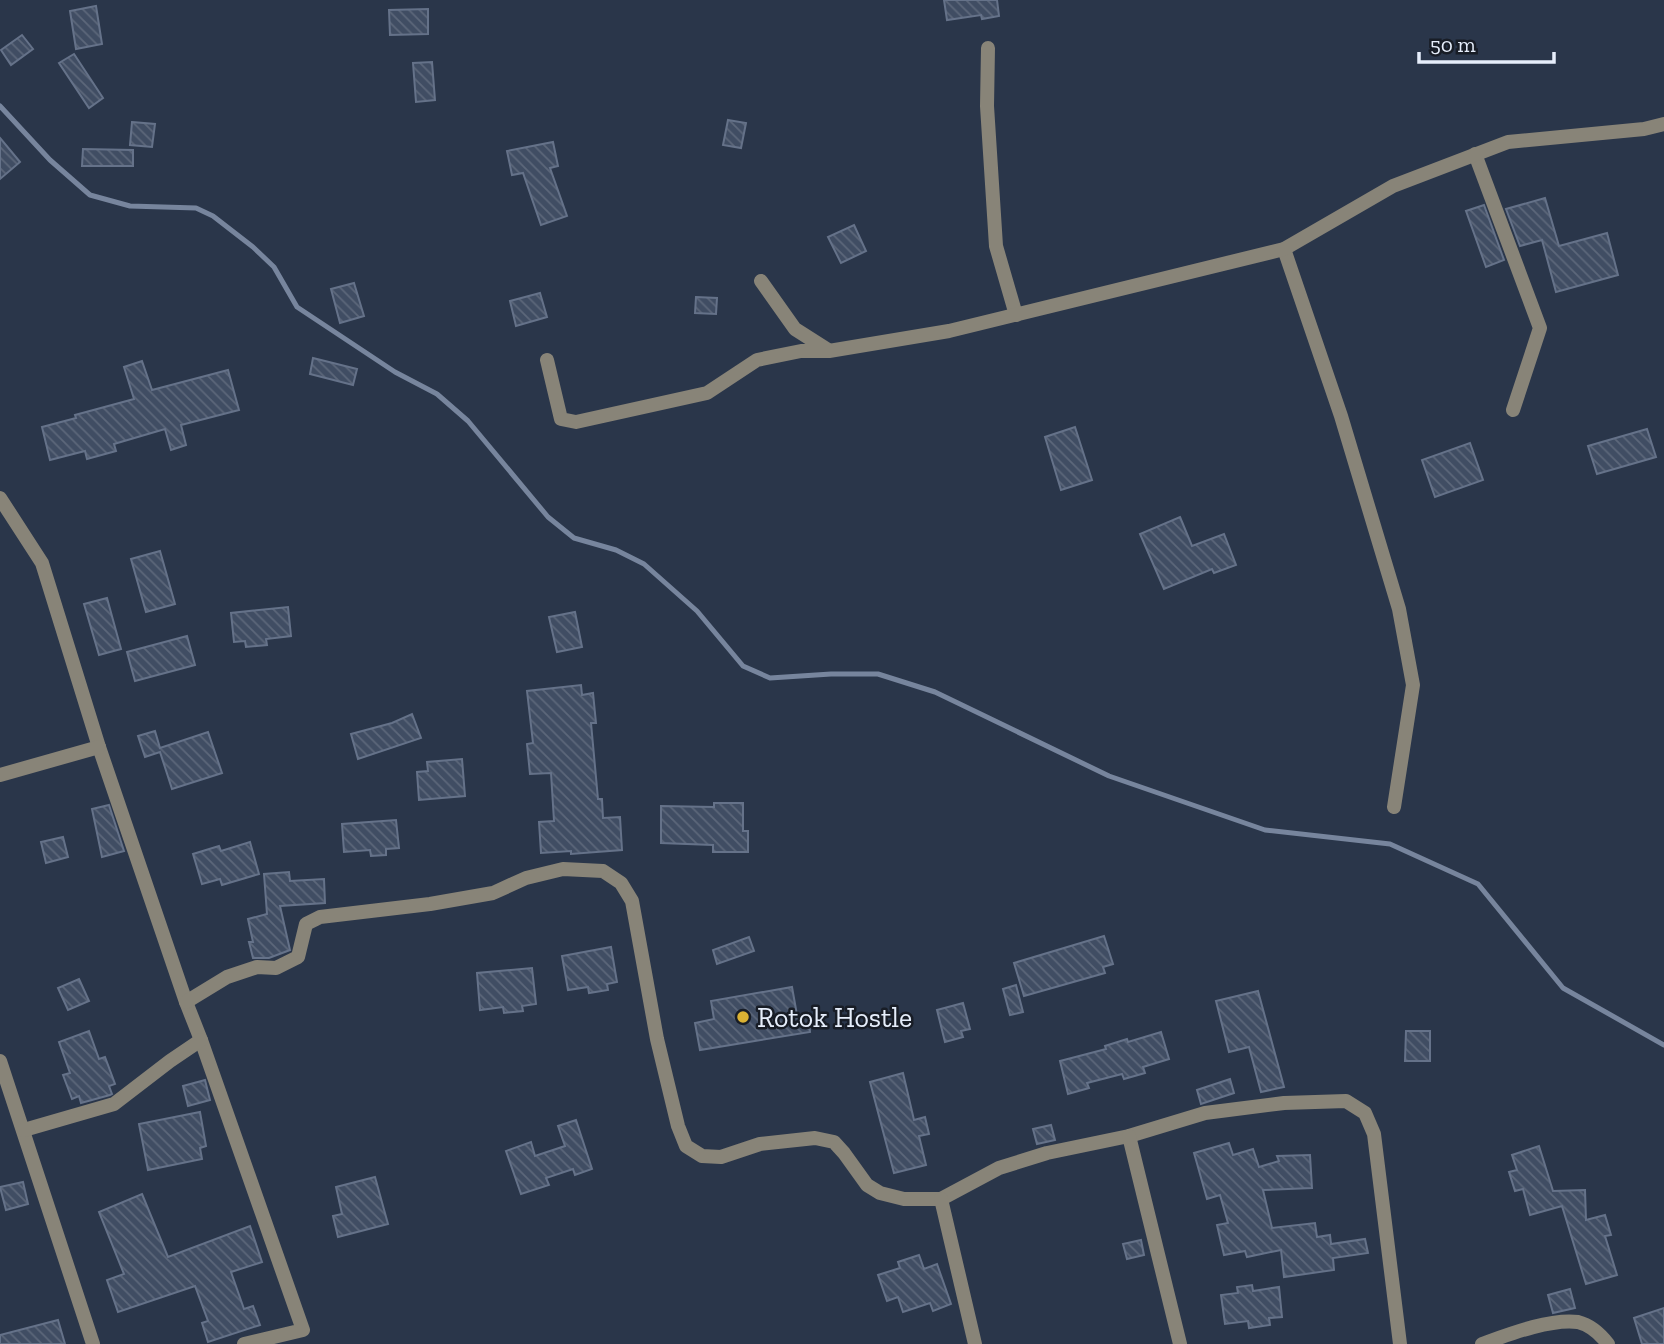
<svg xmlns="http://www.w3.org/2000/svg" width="1664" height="1344" viewBox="0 0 1664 1344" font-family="'Zilla Slab',serif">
<defs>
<pattern id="building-back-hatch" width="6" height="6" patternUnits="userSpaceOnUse" patternTransform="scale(1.75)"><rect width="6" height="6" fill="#404d63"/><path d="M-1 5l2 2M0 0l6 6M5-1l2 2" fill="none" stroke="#5c677a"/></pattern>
</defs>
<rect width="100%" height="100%" fill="#2a364a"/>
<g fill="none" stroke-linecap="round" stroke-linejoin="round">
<polyline stroke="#77859d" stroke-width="5" points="0,106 50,160 90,195 130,206 196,208 213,216 253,247 274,267 297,307 395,372 437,394 468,421 548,517 574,538 616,550 644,564 697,611 743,666 770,678 831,674 878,674 935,692 1109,776 1265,830 1390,844 1478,884 1563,988 1664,1045"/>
</g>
<g fill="url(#building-back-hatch)" stroke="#657289" stroke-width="2">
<polygon points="944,0 997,0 999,16 982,19 981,15 947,20"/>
<polygon points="96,6 102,44 76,49 70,11"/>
<polygon points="428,9 428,34 390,35 389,10"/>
<polygon points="22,35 33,49 11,65 1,50"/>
<polygon points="74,54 103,98 89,108 59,63"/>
<polygon points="432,62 435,100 416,102 413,63"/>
<polygon points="728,120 746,123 741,148 723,145"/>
<polygon points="132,122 155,124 152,147 130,145"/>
<polygon points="0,138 20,162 0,179"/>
<polygon points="553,142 558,166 550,168 567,216 541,225 523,173 512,175 507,151"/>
<polygon points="83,149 133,150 133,166 82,166"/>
<polygon points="1545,198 1559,246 1607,233 1618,275 1556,292 1542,240 1520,246 1506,209"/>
<polygon points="1484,205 1504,260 1486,267 1466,211"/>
<polygon points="854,225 866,251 841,263 828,237"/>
<polygon points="354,283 364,316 340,323 331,289"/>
<polygon points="540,293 547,317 516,326 510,301"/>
<polygon points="696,297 717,298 716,314 695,313"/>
<polygon points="313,358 357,369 353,385 310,374"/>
<polygon points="142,361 152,390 228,370 239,410 181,425 186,445 171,450 165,429 114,444 116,451 87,459 85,451 50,460 42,427 76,418 75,415 134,399 124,367"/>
<polygon points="1075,427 1092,480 1061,490 1045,437"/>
<polygon points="1647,429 1656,457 1597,474 1588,446"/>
<polygon points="1470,443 1483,480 1435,497 1422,460"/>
<polygon points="1180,517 1192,546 1224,534 1236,565 1214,573 1212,569 1164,589 1140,534"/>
<polygon points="160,551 175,604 146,612 131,559"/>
<polygon points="107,598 121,649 99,655 84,604"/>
<polygon points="288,607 291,636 266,639 267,645 246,647 245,641 234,642 231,613"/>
<polygon points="575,612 582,647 557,652 549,617"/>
<polygon points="187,636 195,665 135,681 127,652"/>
<polygon points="581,685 582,695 593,693 596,723 591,723 598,799 602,799 603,818 620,817 622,850 571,854 571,851 541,853 539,822 554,821 551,773 530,774 527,744 533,743 527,691"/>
<polygon points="412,714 421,738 358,759 351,734 392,723"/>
<polygon points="155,731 160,748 208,732 222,773 172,789 160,752 145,757 138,736"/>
<polygon points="462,759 465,796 419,800 417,772 428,771 427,762"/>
<polygon points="714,803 743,803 743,831 748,831 748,852 713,852 713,845 661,843 661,806 714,807"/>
<polygon points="109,805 124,851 102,857 92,809"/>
<polygon points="396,820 399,848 386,849 386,855 371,856 370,850 344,852 342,824"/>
<polygon points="63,837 68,857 46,863 41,842"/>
<polygon points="250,842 259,874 222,885 220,879 202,884 193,854 219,846 221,851"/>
<polygon points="289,872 290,881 324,879 325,903 280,906 290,950 269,958 253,958 249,942 253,942 248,919 267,914 264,874"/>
<polygon points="1104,936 1113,964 1103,967 1105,973 1024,996 1014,963"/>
<polygon points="749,937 754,951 717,964 713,950"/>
<polygon points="611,947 617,982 607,984 608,990 589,993 588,987 568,990 562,956"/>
<polygon points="532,968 536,1004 522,1006 523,1011 504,1013 503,1007 480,1010 477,973"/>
<polygon points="79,979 89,1001 68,1010 58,988"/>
<polygon points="1016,985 1023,1012 1010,1015 1003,989"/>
<polygon points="792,987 797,1015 808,1013 810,1032 700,1050 695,1023 714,1019 711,1001"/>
<polygon points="1258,991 1284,1087 1261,1092 1249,1047 1229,1052 1216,1001"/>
<polygon points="963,1003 970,1029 961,1031 963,1037 945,1042 937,1010"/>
<polygon points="89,1031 99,1059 105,1057 115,1084 109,1086 112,1094 110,1095 81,1103 79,1096 72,1099 63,1075 70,1073 59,1042"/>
<polygon points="1406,1031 1430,1031 1430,1061 1405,1061"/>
<polygon points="1161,1032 1169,1059 1143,1067 1145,1073 1124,1079 1122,1074 1087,1083 1089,1088 1068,1094 1060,1061 1106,1049 1105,1046 1127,1039 1128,1042"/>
<polygon points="903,1073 914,1120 925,1117 929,1134 919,1136 926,1165 894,1173 870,1082"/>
<polygon points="1230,1079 1234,1093 1201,1104 1197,1090"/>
<polygon points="205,1080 210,1100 188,1106 183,1086"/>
<polygon points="200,1112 206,1146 200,1148 202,1159 148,1170 139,1124"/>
<polygon points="576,1120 592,1169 575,1175 573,1169 546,1178 549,1185 521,1194 506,1151 531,1142 535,1156 565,1146 558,1126"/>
<polygon points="1051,1125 1055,1140 1037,1144 1033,1129"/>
<polygon points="1229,1143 1233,1155 1253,1149 1259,1167 1279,1161 1277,1156 1310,1155 1312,1188 1263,1190 1272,1228 1315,1223 1317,1237 1330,1235 1331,1244 1365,1239 1368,1253 1333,1258 1334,1270 1284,1277 1281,1250 1247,1257 1245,1251 1224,1255 1217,1225 1228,1223 1220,1195 1207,1199 1194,1153"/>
<polygon points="1539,1146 1553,1191 1585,1190 1586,1220 1605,1215 1611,1235 1605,1236 1617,1275 1586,1284 1562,1206 1530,1215 1523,1189 1515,1191 1509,1172 1517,1170 1512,1155"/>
<polygon points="375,1177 388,1224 338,1237 333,1216 342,1214 336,1187"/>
<polygon points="23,1182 28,1204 6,1210 0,1187"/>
<polygon points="142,1194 168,1257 250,1226 262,1262 231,1272 244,1309 253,1306 260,1325 208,1342 202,1323 208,1321 195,1286 118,1312 107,1280 124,1274 99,1212"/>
<polygon points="1141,1240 1144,1255 1127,1259 1123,1244"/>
<polygon points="919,1255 924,1269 937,1264 951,1304 933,1311 930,1303 903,1312 898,1297 887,1301 878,1275 900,1268 898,1262"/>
<polygon points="1252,1285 1253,1291 1279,1287 1282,1317 1269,1318 1270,1325 1249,1328 1248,1321 1225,1324 1221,1295 1238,1293 1237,1287"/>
<polygon points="1570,1289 1575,1308 1553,1313 1548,1295"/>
<polygon points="1664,1308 1664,1344 1642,1344 1634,1318"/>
<polygon points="58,1320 65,1344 0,1344 0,1335"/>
</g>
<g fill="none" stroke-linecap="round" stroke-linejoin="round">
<g stroke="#888478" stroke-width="14">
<polyline points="988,48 987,106 996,246 1016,315"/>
<polyline points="1475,154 1540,328 1513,410"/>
<polyline points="1284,249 1341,416 1399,609 1413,685 1394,807"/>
<polyline points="761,281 795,329 828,350"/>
<polyline points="547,360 561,419 576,422 707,393 757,360 801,351 829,351 949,331 1284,249 1393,186 1508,142 1644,129 1664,124"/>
<polyline points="0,498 42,563 99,747 186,1002 201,1040 303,1330 244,1344"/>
<polyline points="0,775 99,747"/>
<polyline points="186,1002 227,977 257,967 276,968 298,957 306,924 320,917 430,904 493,893 526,878 563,869 603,871 621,883 632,901 657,1039 678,1126 686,1146 702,1156 721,1157 760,1144 815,1138 834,1142 844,1153 867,1185 880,1193 904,1199 941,1199 999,1168 1047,1153 1129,1136 1205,1113 1284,1103 1346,1101 1365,1113 1374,1134 1400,1344"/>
<polyline points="0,1061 93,1344"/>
<polyline points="24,1130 114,1104 170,1061 201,1040"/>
<polyline points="1129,1136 1180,1344"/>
<polyline points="941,1199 975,1344"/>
<path d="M1482 1344C1507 1335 1551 1318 1578 1322 1590 1325 1601 1335 1608 1344"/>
</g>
</g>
<circle fill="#dbb233" stroke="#181d26" stroke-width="2.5" cx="743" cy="1017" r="7"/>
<g text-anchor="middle" stroke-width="5" stroke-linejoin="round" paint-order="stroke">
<g font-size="28" fill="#e6eefb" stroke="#181d26" text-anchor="start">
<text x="757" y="1027">Rotok Hostle</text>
</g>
</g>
<path d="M1419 52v10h135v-10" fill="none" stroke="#e6eefb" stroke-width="3.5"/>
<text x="1430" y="52" font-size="21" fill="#e6eefb" stroke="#181d26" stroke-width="5" paint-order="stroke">50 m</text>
</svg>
